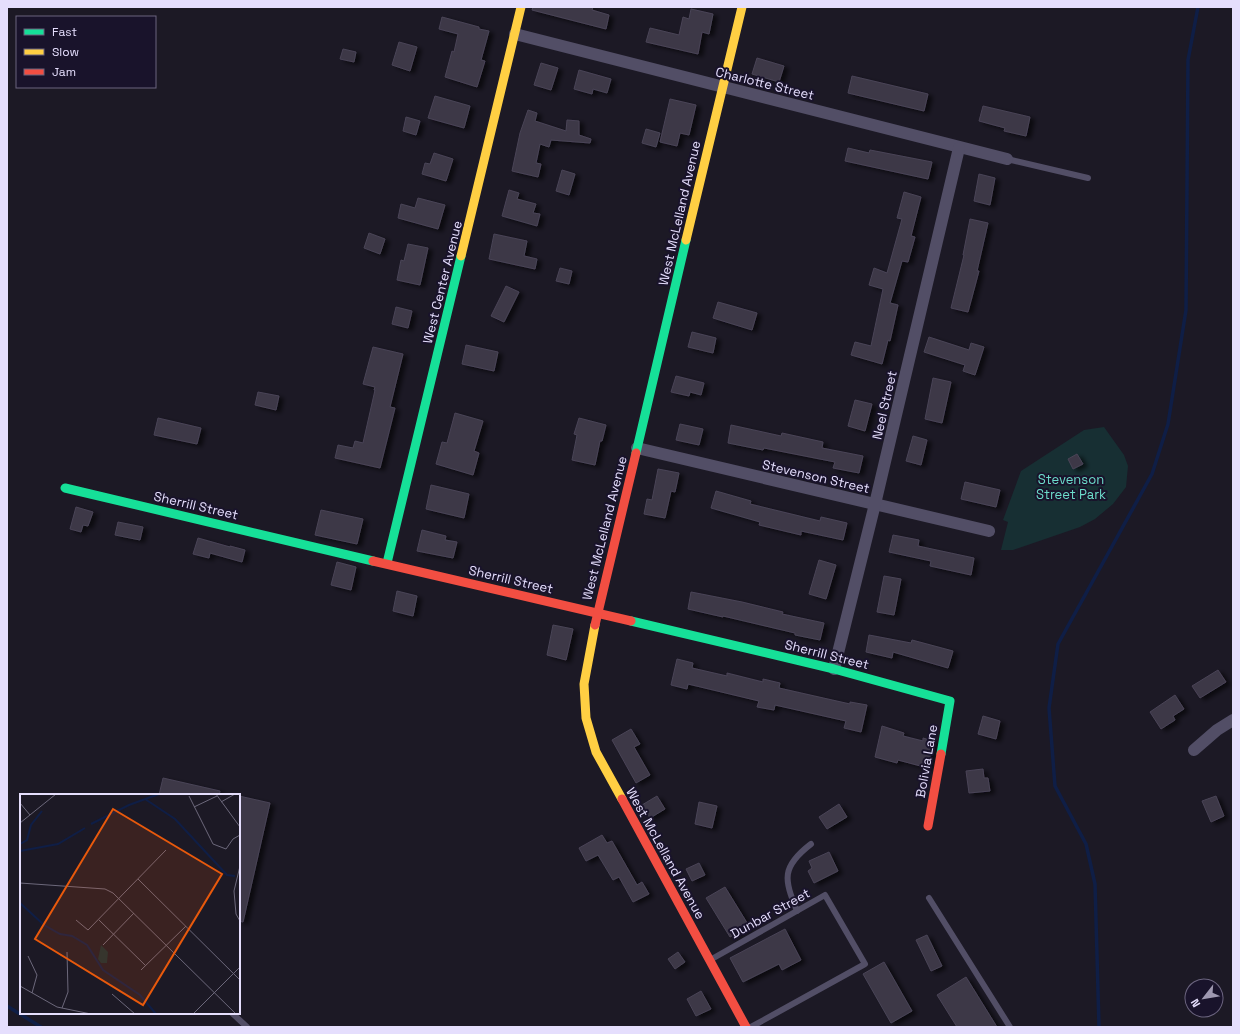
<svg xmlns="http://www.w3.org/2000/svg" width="1240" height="1034" viewBox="0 0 1240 1034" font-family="'Space Grotesk',sans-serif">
<defs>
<filter id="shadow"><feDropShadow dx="4.5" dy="2.5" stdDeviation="2" flood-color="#0009"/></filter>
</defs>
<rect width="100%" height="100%" fill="#1c1925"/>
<polygon fill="#172f33" points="1104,427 1124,455 1128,466 1126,487 1113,504 1095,519 1080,527 1013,550 1001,550 1008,522 1003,520 1021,471 1084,430"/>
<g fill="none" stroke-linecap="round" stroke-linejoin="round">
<g stroke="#0f1e46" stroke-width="3.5">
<polyline points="7,1006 41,1027"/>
<polyline points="1099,1027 1095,884 1086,844 1055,786 1049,708 1058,644 1152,474 1168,424 1186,310 1188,60 1198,7"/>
</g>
</g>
<g fill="#3c3846" stroke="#4a4457" filter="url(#shadow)">
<polygon points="533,7 593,7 592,10 609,15 606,29 532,10"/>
<polygon points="691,9 713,14 709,34 702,32 698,54 646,42 650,28 679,35 683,17 689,19"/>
<polygon points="442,17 479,27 479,29 489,31 481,60 485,61 477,87 445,77 452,51 454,52 458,34 439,29"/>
<polygon points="399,42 417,47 410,71 392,65"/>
<polygon points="343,49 356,52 354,62 340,59"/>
<polygon points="757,58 784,66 779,82 752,74"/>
<polygon points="541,63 558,68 551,90 534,85"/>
<polygon points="579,70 611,79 607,93 593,89 592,94 574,89"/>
<polygon points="852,76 928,94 924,111 848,93"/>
<polygon points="435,96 470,106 464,128 428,118"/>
<polygon points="670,99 696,105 689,135 680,133 677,146 660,142"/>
<polygon points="983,106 1030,117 1026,136 1004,131 1005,128 979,121"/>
<polygon points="528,110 537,113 535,121 566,131 567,120 579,121 579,135 591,139 590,143 551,140 549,147 540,144 536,163 541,164 538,177 512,171 520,133"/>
<polygon points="406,117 420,121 416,135 403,131"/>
<polygon points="646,129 660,133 656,147 642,143"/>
<polygon points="848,148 869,153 870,150 932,162 928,179 845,161"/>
<polygon points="434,153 453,159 446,181 422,174 425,163 430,164"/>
<polygon points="562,170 575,174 569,195 556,191"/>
<polygon points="979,174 995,178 990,205 974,201"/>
<polygon points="509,190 519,193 517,199 536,204 533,213 540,214 537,226 502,216"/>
<polygon points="904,192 921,197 911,236 915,237 908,262 902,261 890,303 898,305 890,341 888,340 882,364 851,355 855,342 871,346 883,289 869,285 874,268 887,273 902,219 897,218"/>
<polygon points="418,198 445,205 438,229 398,218 401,204 415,208"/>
<polygon points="970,219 988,223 977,271 979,271 968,312 951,308 964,255 963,255"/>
<polygon points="369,233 385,239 380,254 364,248"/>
<polygon points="494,234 527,241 524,256 537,259 535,269 489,259"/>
<polygon points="408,244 428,248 420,285 397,280 401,260 404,261"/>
<polygon points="560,268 572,271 569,284 556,281"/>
<polygon points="506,286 519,292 504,322 491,316"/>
<polygon points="718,302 757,313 752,330 713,318"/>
<polygon points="396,307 412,311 408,328 392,324"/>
<polygon points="692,332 716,338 713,353 688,347"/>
<polygon points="929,337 969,350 971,343 984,347 975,375 963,371 965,365 924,352"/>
<polygon points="466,345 498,352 494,371 462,364"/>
<polygon points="373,347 403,354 390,407 395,408 380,468 335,458 338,445 353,448 355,441 363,443 375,390 374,390 375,387 363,384"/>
<polygon points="676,376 704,383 701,395 690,392 689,396 671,392"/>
<polygon points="933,378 951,382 942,423 925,419"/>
<polygon points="258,392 279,396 276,410 255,405"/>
<polygon points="855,400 872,404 865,431 848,426"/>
<polygon points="455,413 483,421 474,451 479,453 473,475 436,464 442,442 447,443"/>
<polygon points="158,418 201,428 197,444 154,435"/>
<polygon points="579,418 606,425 602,441 600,441 595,465 572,460 577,435 574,434"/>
<polygon points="680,424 703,429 699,445 676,440"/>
<polygon points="731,425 781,436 782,433 823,442 822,448 863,456 859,473 833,468 835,462 764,448 763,450 728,443"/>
<polygon points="913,436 927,440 921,465 906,461"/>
<polygon points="1077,454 1083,464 1073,469 1068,459"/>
<polygon points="658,469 679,473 675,492 671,491 665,518 644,514 647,499 652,500"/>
<polygon points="965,482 1000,490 996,507 961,499"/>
<polygon points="431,485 469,494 464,518 426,509"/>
<polygon points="716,491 751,501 750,504 820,521 821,517 847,523 843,540 801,531 801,535 759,525 760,522 711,508"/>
<polygon points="76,507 93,512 88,526 83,525 81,532 70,529"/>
<polygon points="321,510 363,519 357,544 315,535"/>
<polygon points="118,522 143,527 140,540 115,535"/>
<polygon points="422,530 446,536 445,540 457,542 453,558 417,551"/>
<polygon points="893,535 919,540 918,546 974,558 971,575 930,566 931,561 889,552"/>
<polygon points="198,538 230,547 230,546 245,550 242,562 210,553 209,558 193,554"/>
<polygon points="819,560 836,565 826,599 809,594"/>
<polygon points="337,562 356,567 351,590 331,585"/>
<polygon points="884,576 901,579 894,615 877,612"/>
<polygon points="397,591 417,596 413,616 393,611"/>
<polygon points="691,592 742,602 783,612 782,614 824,623 820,640 795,635 795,633 723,616 723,617 688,609"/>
<polygon points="553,625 573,629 566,660 547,655"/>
<polygon points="869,635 911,643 912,640 953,651 948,668 893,652 892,658 866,652"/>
<polygon points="677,659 693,663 692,668 727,676 727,673 763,682 763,679 780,683 779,688 850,704 850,702 867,705 861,732 844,728 846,721 775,705 774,710 757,707 759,701 688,684 687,689 671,685"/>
<polygon points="1218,670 1226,682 1200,698 1192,686"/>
<polygon points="1175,695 1184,709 1173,716 1175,720 1161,729 1150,712"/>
<polygon points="983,716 1000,721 996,739 978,734"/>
<polygon points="882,726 904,733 903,736 923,741 923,738 933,741 928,768 898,760 897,763 875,757"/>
<polygon points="631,729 640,744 634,747 650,775 636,783 612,740"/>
<polygon points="983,769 984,778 988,778 990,791 969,793 966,771"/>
<polygon points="163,778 220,791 219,795 159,795"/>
<polygon points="239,796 270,803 243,922 239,921"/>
<polygon points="657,796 665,809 650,818 642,805"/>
<polygon points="1216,796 1224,816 1211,822 1202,801"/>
<polygon points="699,802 717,806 712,828 695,824"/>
<polygon points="839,804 847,817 827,829 819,817"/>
<polygon points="602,835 607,843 612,841 637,885 642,882 649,894 633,902 619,877 613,880 598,855 586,861 579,848"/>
<polygon points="829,852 838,871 814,883 808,871 812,868 809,861"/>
<polygon points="699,863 705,875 692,881 686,869"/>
<polygon points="725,887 749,926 730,937 706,898"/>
<polygon points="785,929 801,960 782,970 779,964 743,982 730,958"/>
<polygon points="927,935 942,966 931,971 916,940"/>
<polygon points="678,952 685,962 675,969 668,959"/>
<polygon points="884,962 912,1011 891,1023 863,974"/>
<polygon points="966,977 997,1027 957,1027 937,995"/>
<polygon points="701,991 711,1009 696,1016 687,999"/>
</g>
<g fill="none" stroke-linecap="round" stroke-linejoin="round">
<g stroke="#524e66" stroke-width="6">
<polyline points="1007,159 1088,178"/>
<polyline points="929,898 1010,1027"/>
<path d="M797 911C784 879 781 867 811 844"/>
<polyline points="710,960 825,895 865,964 751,1027"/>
<polyline points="232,1013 247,1027"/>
</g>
<g stroke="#524e66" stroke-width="12">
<polyline points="515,34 1007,159"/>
<polyline points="637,448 989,531"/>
<polyline points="834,669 875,504 959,148"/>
<polyline points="1194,750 1217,730 1233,720"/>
</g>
<g stroke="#16e098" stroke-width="9">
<polyline points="636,453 686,240"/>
<polyline points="65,488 373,561"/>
<polyline points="387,563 461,256"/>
<polyline points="631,621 834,669 950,701 941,754"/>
</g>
<g stroke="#ffcf43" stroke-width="9">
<polyline points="686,240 742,7"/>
<polyline points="461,256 521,7"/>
<polyline points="595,625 584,684 586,718 596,752 622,799"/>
</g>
<g stroke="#f24e42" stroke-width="9">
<polyline points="373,561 631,621"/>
<polyline points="595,625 636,453"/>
<polyline points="622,799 746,1027"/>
<polyline points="928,826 941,754"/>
</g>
</g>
<g text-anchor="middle" stroke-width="4" stroke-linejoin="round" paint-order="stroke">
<g font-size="13" fill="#e5defd" stroke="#19132b">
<text transform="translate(765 83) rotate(14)" y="5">Charlotte Street</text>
<text transform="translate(679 213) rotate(-77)" y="5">West McLelland Avenue</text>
<text transform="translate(442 282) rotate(-76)" y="5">West Center Avenue</text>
<text transform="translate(884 405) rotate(-77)" y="5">Neel Street</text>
<text transform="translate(816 476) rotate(13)" y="5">Stevenson Street</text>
<text transform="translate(196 505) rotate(13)" y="5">Sherrill Street</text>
<text transform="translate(604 528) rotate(-76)" y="5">West McLelland Avenue</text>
<text transform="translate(511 579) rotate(13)" y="5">Sherrill Street</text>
<text transform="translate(827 654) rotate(14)" y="5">Sherrill Street</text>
<text transform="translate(926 761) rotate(-80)" y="5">Bolivia Lane</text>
<text transform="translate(666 853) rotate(61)" y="5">West McLelland Avenue</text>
<text transform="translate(770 913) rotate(-29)" y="5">Dunbar Street</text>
</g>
<g font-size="13" fill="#6cdccb" stroke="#19132b">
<text x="1071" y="484">Stevenson<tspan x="1071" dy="15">Street Park</tspan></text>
</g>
</g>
<g transform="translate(20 794)">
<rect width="220" height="220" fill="#1c1925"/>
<path d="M81 151 88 158 87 169H81L78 165Z" fill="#172f33"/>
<path fill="none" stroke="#0f1e46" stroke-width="2" d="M125 5 155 25 207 81 215 82M71 30 109 11 139 0M0 50 7 46 11 31 22 17M0 57 38 50 65 34M0 109 24 131 40 140 52 142 67 151 83 176 120 201 136 220"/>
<path fill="none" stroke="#6c687b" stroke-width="1" d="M196 0 220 33M169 2 193 50 206 55 213 45 220 41M201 8 215 0M0 9 10 21M174 13 197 2M0 29 36 0M220 72 214 97 216 120 220 127M118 85 220 186M0 89 85 95 93 99 216 220M56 126 68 136 146 56M79 126 126 172M83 151 114 119M8 162 17 181 12 199M121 176 166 132M0 192 37 213 71 220M92 200 115 220M42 214 48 198 47 158M173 220 220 173"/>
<path fill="#e8590c" fill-opacity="0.15" stroke="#e8590c" stroke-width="2" d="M93 15 202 80 123 211 15 145Z"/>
<rect width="220" height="220" fill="none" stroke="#e5defd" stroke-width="2"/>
</g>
<rect width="1240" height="1034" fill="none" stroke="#e5defd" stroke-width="16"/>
<rect x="16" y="16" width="140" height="72" fill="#19132b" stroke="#6b647f"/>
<rect x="24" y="29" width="20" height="6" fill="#16e098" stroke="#6b647f"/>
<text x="52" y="36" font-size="12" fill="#e5defd">Fast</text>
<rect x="24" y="49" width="20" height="6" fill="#ffcf43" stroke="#6b647f"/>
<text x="52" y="56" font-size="12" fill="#e5defd">Slow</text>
<rect x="24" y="69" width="20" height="6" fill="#f24e42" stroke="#6b647f"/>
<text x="52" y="76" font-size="12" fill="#e5defd">Jam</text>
<g transform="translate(1204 998) rotate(239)"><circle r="19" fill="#19132b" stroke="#6b647f"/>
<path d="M0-3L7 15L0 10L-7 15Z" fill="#9f99b1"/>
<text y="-6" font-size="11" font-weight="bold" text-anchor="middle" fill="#e5defd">N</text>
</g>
</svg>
